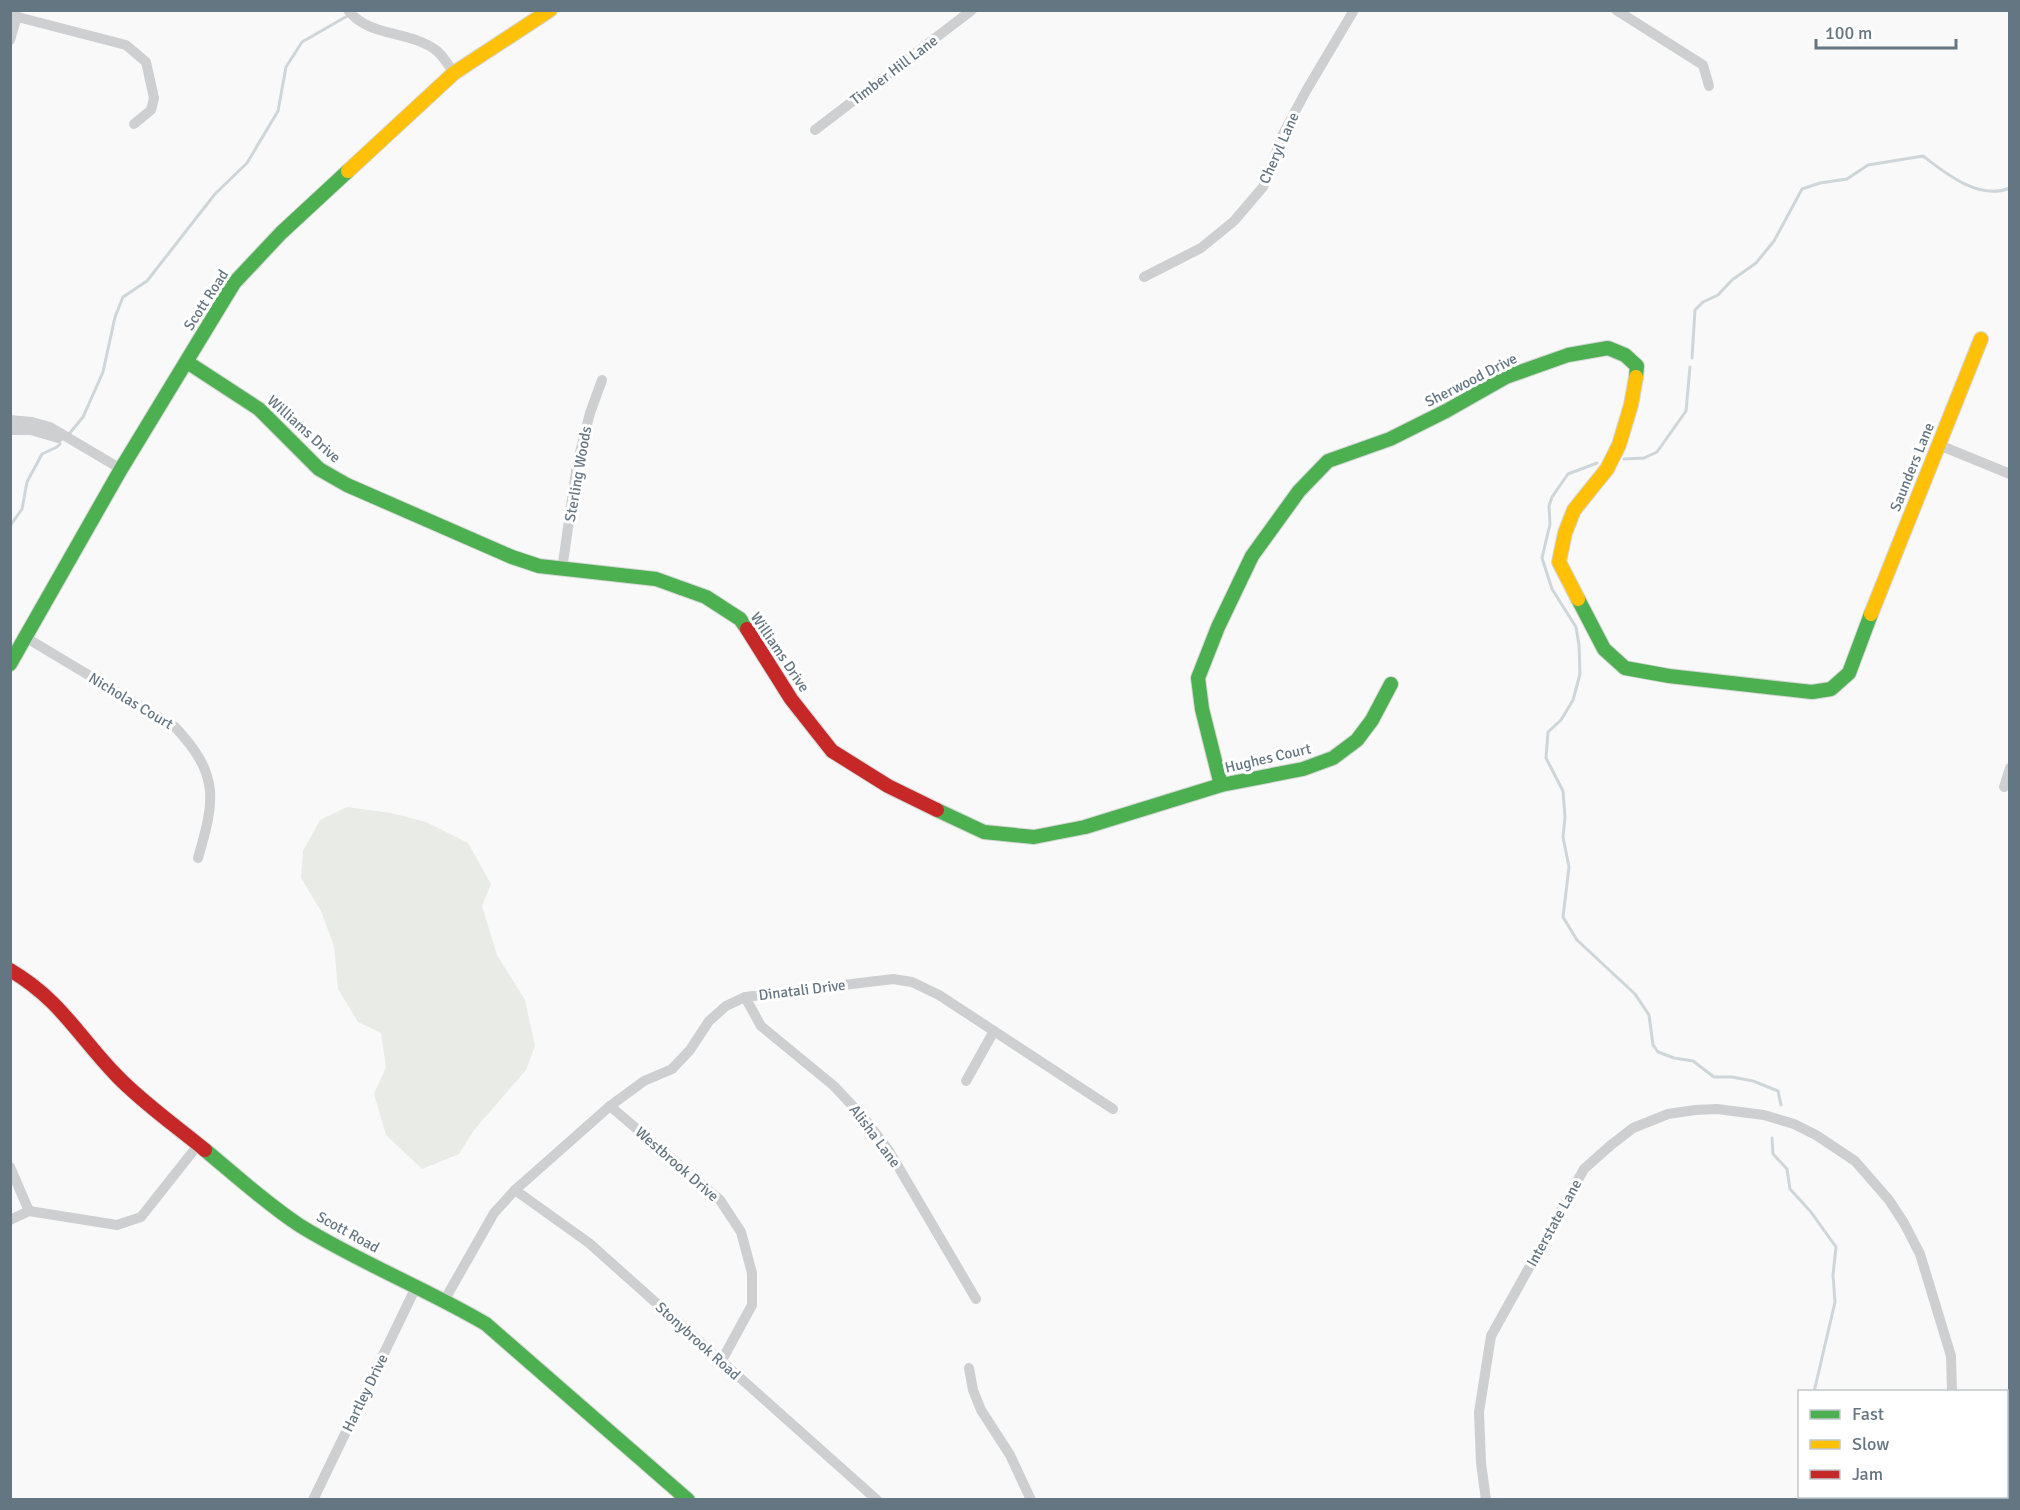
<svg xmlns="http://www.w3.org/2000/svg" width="2020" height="1510" viewBox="0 0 2020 1510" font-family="Signika,sans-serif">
<rect width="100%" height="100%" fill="#f9f9f9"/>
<polygon fill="#e8ebe6" points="347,807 391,813 426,822 468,843 491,884 482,906 497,955 525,1000 535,1046 526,1070 474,1130 459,1154 422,1169 386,1135 374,1094 386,1067 381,1033 358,1022 338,989 334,946 321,911 301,878 303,851 320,820"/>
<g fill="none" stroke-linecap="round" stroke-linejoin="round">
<g stroke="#ced6d9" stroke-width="3">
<path d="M1692 358 1695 310 1703 302 1718 295 1732 280 1756 263 1774 241 1802 189 1820 183 1847 179 1868 165 1923 156C1945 173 1979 201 2010 188"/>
<polyline points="69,434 83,417 103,372 115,317 123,297 147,281 215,194 247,163 278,111 286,67 302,42 349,15"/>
<polyline points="1624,459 1644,458 1657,452 1686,411 1690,367"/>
<polyline points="1597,463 1568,474 1552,497 1549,506 1550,524 1542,558 1552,589 1576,627 1579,645 1580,674 1573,700 1561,720 1548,732 1546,758 1563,791 1565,817 1563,837 1569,867 1563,917 1577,940 1635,994 1649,1015 1653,1045 1658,1052 1674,1058 1693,1061 1714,1077 1732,1077 1753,1081 1778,1091 1781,1105"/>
<polyline points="10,526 22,509 27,482 42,454 57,447 60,444"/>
<polyline points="1772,1138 1773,1154 1787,1169 1790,1189 1811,1212 1836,1247 1833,1275 1835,1302 1814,1392"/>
<polyline points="1822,1500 1822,1496"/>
</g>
<defs>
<g id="fast">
<polyline points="187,362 259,409 319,469 347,485 512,557 539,566 656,579 706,597 740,619 747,629"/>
<polyline points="1578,599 1604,649 1625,668 1669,676 1812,692 1831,689 1849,673 1871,614"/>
<polyline points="10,664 121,469 234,283 281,233 348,171"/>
<polyline points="1221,785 1202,709 1198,678 1218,627 1252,556 1299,491 1328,461 1390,439 1446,411 1506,377 1568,355 1608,348 1625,355 1637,366 1636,377"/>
<polyline points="937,810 984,832 1034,837 1085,827 1221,785 1303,769 1333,758 1357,740 1372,720 1391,684"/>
<path d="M205 1150C235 1175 267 1204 299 1225 358 1262 425 1288 486 1324L688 1500"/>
</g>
<g id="slow">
<polyline points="348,171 454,73 550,10"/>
<polyline points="1578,599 1559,562 1565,533 1574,510 1607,469 1619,445 1631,405 1636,377"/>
<polyline points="1871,614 1981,339"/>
</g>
<g id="jam">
<polyline points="747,629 791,699 832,751 888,786 937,810"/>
<path d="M10 970C61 1000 78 1036 117 1076 143 1103 176 1126 205 1150"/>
</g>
</defs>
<use href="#fast" stroke="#d5d6d7" stroke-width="16"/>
<use href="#slow" stroke="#d5d6d7" stroke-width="16"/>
<use href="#jam" stroke="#d5d6d7" stroke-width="16"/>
<g stroke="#cecfd0" stroke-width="10">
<path d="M348 10C369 38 411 30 437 51 443 56 449 66 454 73"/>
<polyline points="1616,10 1703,65 1709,86"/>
<polyline points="10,15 126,45 146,62 154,98 151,110 134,124"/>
<polyline points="10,40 17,16"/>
<polyline points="815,130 972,10"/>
<polyline points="1144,277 1201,248 1234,221 1263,187 1283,134 1306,91 1354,10"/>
<polyline points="10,420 32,422 50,427 121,469"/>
<polyline points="10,430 31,430 58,438"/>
<polyline points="1939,445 2010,474"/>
<polyline points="562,570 577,464 590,413 602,380"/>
<path d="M25 637 175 727C220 775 215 800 198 858"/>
<polyline points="2004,787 2010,768"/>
<polyline points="745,997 761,1026 834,1086 864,1118 889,1151 976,1299"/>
<polyline points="966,1081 994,1031"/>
<polyline points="610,1106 720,1200 741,1232 752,1273 752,1305 721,1362"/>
<polyline points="10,1167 29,1211"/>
<polyline points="515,1190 589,1243 877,1500"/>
<polyline points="10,1220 29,1211 117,1225 141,1217 198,1145"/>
<polyline points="444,1301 494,1213 515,1190 610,1106 644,1081 672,1069 690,1050 709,1021 726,1006 745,997 893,979 912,982 939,995 1113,1109"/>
<polyline points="969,1368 973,1390 981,1410 1010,1455 1031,1500"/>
<polyline points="313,1500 416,1287"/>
<polyline points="1486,1500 1481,1463 1479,1412 1491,1336 1584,1169 1611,1145 1633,1128 1668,1114 1695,1110 1717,1109 1764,1115 1794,1124 1816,1135 1855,1161 1889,1200 1904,1223 1920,1254 1951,1356 1952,1392"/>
<polyline points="1950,1500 1951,1496"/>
</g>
<use href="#fast" stroke="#4caf50" stroke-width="14"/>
<use href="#slow" stroke="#ffc107" stroke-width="14"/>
<use href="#jam" stroke="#c62828" stroke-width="14"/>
</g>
<g text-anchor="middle" stroke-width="6" stroke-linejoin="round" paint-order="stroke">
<g font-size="15" fill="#657683" stroke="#fff">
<text transform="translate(894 70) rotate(-37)" y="5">Timber Hill Lane</text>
<text transform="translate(1279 148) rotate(-66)" y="5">Cheryl Lane</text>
<text transform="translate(206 300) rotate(-57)" y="5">Scott Road</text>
<text transform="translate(1471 380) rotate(-27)" y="5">Sherwood Drive</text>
<text transform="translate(304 429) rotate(42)" y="5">Williams Drive</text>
<text transform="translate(1912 467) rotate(-68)" y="5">Saunders Lane</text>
<text transform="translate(578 474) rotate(-80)" y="5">Sterling Woods</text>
<text transform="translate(780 652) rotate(56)" y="5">Williams Drive</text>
<text transform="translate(131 701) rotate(31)" y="5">Nicholas Court</text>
<text transform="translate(1268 758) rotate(-13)" y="5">Hughes Court</text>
<text transform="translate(802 990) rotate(-7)" y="5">Dinatali Drive</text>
<text transform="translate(875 1136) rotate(53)" y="5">Alisha Lane</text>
<text transform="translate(677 1164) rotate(41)" y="5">Westbrook Drive</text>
<text transform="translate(1554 1223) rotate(-61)" y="5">Interstate Lane</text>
<text transform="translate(348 1232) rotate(29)" y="5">Scott Road</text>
<text transform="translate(698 1341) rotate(42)" y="5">Stonybrook Road</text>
<text transform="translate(365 1393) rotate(-64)" y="5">Hartley Drive</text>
</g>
</g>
<rect width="2020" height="1510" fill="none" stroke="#657683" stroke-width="24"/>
<rect x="1798" y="1390" width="210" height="108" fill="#ffffff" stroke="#c1c8cd" stroke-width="1.5"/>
<rect x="1810" y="1410" width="30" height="9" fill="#4caf50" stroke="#c1c8cd" stroke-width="1.5"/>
<text x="1852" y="1420" font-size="18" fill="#657683">Fast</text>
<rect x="1810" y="1440" width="30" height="9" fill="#ffc107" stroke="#c1c8cd" stroke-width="1.5"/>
<text x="1852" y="1450" font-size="18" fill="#657683">Slow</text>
<rect x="1810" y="1470" width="30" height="9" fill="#c62828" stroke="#c1c8cd" stroke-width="1.5"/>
<text x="1852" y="1480" font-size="18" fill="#657683">Jam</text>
<path d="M1816 39v9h140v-9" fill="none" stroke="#657683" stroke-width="3"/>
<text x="1825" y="39" font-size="18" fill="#657683" stroke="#ffffff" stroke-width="4.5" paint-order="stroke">100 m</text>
</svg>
